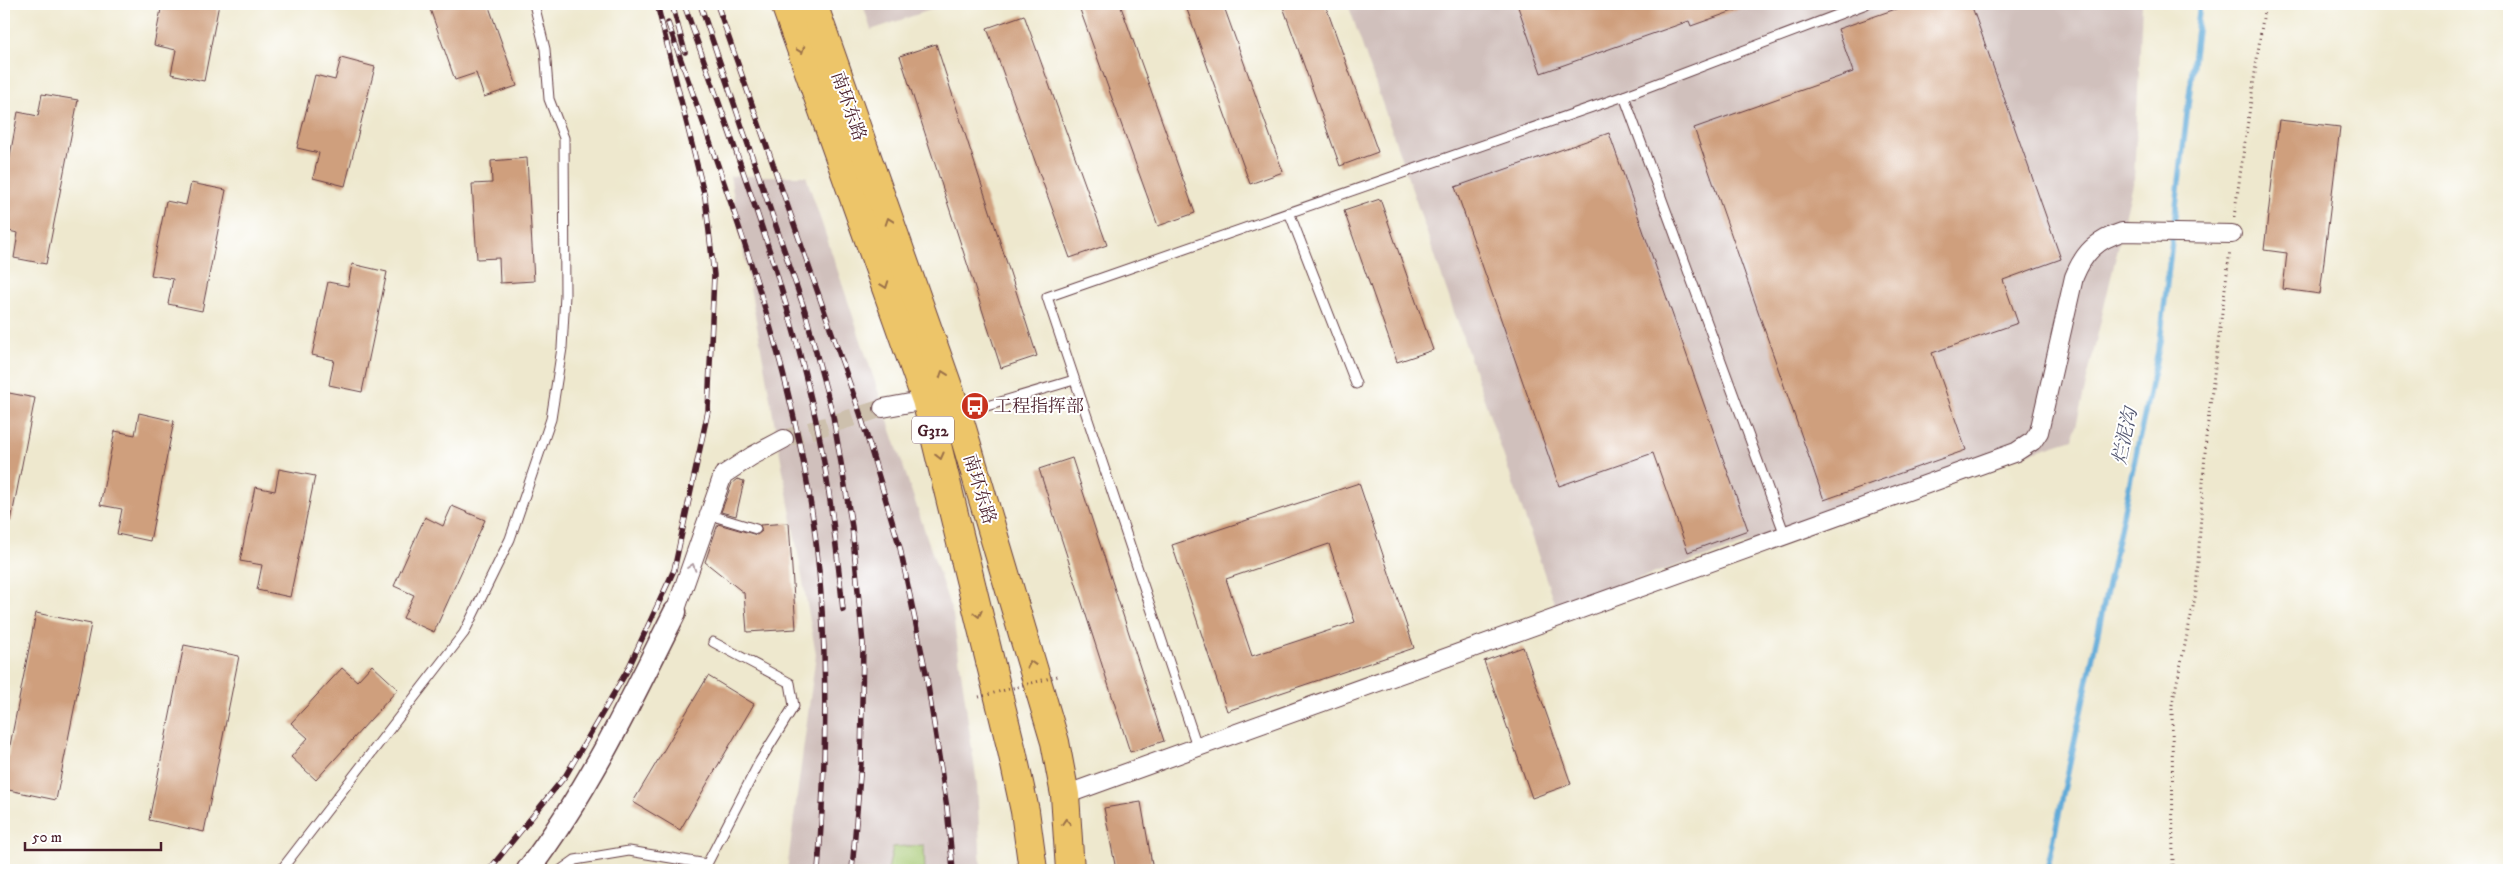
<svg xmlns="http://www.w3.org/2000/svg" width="2513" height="874" viewBox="0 0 2513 874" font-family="'IM FELL DW Pica','Noto Serif SC',serif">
<rect width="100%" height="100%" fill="#fff"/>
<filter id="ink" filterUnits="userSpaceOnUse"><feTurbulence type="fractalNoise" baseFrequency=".02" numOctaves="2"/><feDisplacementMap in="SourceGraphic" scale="10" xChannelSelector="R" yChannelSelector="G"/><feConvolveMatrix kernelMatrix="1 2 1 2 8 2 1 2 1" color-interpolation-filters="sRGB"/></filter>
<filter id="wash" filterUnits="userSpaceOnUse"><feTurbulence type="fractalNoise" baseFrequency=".0096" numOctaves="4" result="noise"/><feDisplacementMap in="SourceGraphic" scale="20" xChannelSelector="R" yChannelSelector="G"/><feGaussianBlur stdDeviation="1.12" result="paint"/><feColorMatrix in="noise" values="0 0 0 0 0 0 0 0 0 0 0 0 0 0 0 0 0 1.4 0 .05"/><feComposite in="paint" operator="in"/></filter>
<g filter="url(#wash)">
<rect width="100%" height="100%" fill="#eee8ce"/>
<g fill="#d0c0bc">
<polygon points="863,4 948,4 871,30"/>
<polygon points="1348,4 2142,4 2134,180 2073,439 1555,605"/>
<polygon points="730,176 806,176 953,615 977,784 981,870 787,870 816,654"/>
</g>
<polygon fill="#a4c771" stroke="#77734e" points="924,845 925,870 888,870 893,847"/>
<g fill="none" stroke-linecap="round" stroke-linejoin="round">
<polyline stroke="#60aad8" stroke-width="5.5" points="2047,870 2160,342 2200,4"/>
</g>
<g id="blocks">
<g fill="#cf9f7d" fill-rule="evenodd">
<polygon points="162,4 219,4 204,81 171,74 176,50 154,45"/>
<polygon points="445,4 488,4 517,86 484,97 476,73 455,80 430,9"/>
<polygon points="1078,4 1120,4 1195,213 1158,226"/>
<polygon points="1185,4 1223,4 1283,172 1250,184"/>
<polygon points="1282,4 1325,4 1378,152 1340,166"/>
<polygon points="1517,4 1746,4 1747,6 1691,26 1689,21 1541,73"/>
<polygon points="1910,4 1971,4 2061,259 2003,280 2018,323 1932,353 1966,450 1824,500 1694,128 1853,72 1838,29"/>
<polygon points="1024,15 1107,245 1070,258 987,28"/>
<polygon points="936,44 1037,356 1001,368 900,56"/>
<polygon points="341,58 375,67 345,186 313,178 319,153 297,148 315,75 335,80"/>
<polygon points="42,94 78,100 46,264 14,258 18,233 4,230 4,189 18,112 38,116"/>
<polygon points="2279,120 2340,127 2320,294 2283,289 2287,253 2264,250"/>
<polygon points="1609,133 1748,530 1688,552 1653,453 1559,486 1455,187"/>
<polygon points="527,158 534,281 500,283 499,258 477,259 472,184 492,183 491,161"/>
<polygon points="191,183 226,190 202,311 168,304 173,279 151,275 166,201 186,205"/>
<polygon points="1380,199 1433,350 1397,362 1344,211"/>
<polygon points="352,264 387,272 362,392 329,385 334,360 312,355 328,282 348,286"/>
<polygon points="4,392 35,398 11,521 4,520"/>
<polygon points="139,413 174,421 150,541 117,534 122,509 100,505 115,431 135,435"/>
<polygon points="1072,458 1164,741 1130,752 1039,469"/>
<polygon points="279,469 315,476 290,597 257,590 262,565 240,561 255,487 275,491"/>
<polygon points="737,479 744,481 736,516 721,512 732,483"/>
<path d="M1359 483 1414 648 1227 711 1172 545ZM1329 544 1355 622 1252 656 1226 579Z"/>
<polygon points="452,506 485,520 434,632 403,618 414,595 394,586 425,517 443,526"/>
<polygon points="789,523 796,629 747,632 744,593 705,562 718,524 757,535 762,531 760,525"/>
<polygon points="36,613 91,624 56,800 4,789 4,776"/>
<polygon points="184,645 239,656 204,832 149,820"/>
<polygon points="1523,647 1571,784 1532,798 1484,661"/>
<polygon points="372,665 398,689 316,780 291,757 308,738 291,723 342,668 357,681"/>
<polygon points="708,676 754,704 680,830 633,802"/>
<polygon points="1141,802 1153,870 1116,870 1104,808"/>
</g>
</g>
</g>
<g filter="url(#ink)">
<use href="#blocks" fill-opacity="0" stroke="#633d43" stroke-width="1"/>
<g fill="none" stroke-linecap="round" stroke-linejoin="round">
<polyline stroke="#cdc0ad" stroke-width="18" stroke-dasharray="18 9" stroke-linecap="butt" points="784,439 883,408"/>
<defs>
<g id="service">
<polyline points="1624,96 1785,535"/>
<polyline points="1289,212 1356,384"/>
<polyline points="960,414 1074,380"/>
<polyline points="710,515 756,529"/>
<polyline points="1197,746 1047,297 1624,96 1866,4"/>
<polyline points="281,870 464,633 510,539 551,419 562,348 565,295 564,138 549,99 545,49 534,4"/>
<polyline points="561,870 575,860 629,851 707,864"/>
<polyline points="706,870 707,864 760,761 794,706 790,683 713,642"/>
</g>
<g id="minor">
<polyline points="883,408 926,400"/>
<polyline points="675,612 723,475 752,456 784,439"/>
<path d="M1065 795 2016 452 2033 441 2039 432 2074 277C2084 252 2097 240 2122 232L2232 234"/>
</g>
<path id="tertiary" d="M528 870C588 791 631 701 675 612"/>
<g id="trunk">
<polyline points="785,4 926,400 1012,751 1025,811 1033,870"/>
<polyline points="813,4 958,415 1055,742 1065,795 1070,870"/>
</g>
</defs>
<use href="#service" stroke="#633d43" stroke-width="11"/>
<use href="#minor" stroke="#633d43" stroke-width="20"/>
<use href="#tertiary" stroke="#633d43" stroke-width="25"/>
<use href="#trunk" stroke="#633d43" stroke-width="30"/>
<g stroke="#633d43" stroke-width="3" stroke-dasharray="1 4" stroke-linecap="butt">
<polyline points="2234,217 2265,4"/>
<polyline points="2173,870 2172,705 2196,593 2206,437 2230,250"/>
</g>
<use href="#service" stroke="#fff" stroke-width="9"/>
<use href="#minor" stroke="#fff" stroke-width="18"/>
<use href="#tertiary" stroke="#fff" stroke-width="22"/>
<use href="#trunk" stroke="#edc569" stroke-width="28"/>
<defs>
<g id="rail">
<polyline points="672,4 685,52"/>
<path d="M684 4C733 144 787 284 818 430 830 489 837 549 843 610"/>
<polyline points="700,4 805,311 833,416 852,527 863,644 861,764 852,870"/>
<polyline points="717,4 860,413 900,548 926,673 947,808 953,870"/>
<path d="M668 23C725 187 790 352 814 526 829 640 827 755 818 870"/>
<polyline points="489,870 566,775 627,671 674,570 708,411 714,275 705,197 657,4"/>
</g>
</defs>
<use href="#rail" stroke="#4a1f2b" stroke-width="5.5"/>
<use href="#rail" stroke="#fff" stroke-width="4" stroke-dasharray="11" stroke-linecap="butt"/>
<polyline stroke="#633d43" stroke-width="3" stroke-dasharray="1 4" stroke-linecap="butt" points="979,697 1058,676"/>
</g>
<defs><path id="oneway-chevron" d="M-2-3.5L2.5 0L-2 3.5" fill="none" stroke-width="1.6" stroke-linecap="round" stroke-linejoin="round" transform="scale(1.25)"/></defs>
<g stroke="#9c724a">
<use href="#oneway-chevron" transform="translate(801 50) rotate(70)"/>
<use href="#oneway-chevron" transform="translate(889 221) rotate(-109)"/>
<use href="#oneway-chevron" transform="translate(885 285) rotate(70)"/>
<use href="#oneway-chevron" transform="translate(943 374) rotate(-109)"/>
<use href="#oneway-chevron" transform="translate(940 456) rotate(76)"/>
<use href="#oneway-chevron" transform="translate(978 614) rotate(76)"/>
<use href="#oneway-chevron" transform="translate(1031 664) rotate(-107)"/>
<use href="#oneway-chevron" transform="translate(1066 822) rotate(-94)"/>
</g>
<use stroke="#ae9aa0" href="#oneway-chevron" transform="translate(692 567) rotate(-72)"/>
</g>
<defs>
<symbol id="bus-disc" viewBox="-11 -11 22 22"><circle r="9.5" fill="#c8321e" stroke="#fff"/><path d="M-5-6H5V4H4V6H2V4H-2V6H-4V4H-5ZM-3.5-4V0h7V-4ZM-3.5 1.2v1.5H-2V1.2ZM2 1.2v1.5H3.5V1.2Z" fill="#fff"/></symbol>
</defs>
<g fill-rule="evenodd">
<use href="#bus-disc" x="959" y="390" width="32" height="32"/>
</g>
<g text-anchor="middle" stroke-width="4" stroke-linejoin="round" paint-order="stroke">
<rect fill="#fff" stroke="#80626b" stroke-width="1" x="912" y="416.5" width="42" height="27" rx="4"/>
<g font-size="16" font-weight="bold" fill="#4a1f2b">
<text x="933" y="436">G312</text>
</g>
<g font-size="18" fill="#4a1f2b" stroke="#fff">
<text transform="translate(849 106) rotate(71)" y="6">南环东路</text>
<text transform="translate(980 489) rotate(73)" y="6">南环东路</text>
</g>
<g font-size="18" fill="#4a1f2b" stroke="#fff" text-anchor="start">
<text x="994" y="412">工程指挥部</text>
</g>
<g font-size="19" font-style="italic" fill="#535770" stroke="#fff">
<text transform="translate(2124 436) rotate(-78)" y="7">烂泥沟</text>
</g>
</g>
<rect width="2513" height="874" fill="none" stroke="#fff" stroke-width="20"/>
<path d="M25 842v8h136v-8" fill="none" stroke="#4a1f2b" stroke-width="2.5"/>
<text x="32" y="842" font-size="15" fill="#4a1f2b" stroke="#ffffff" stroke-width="4" paint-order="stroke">50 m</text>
</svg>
